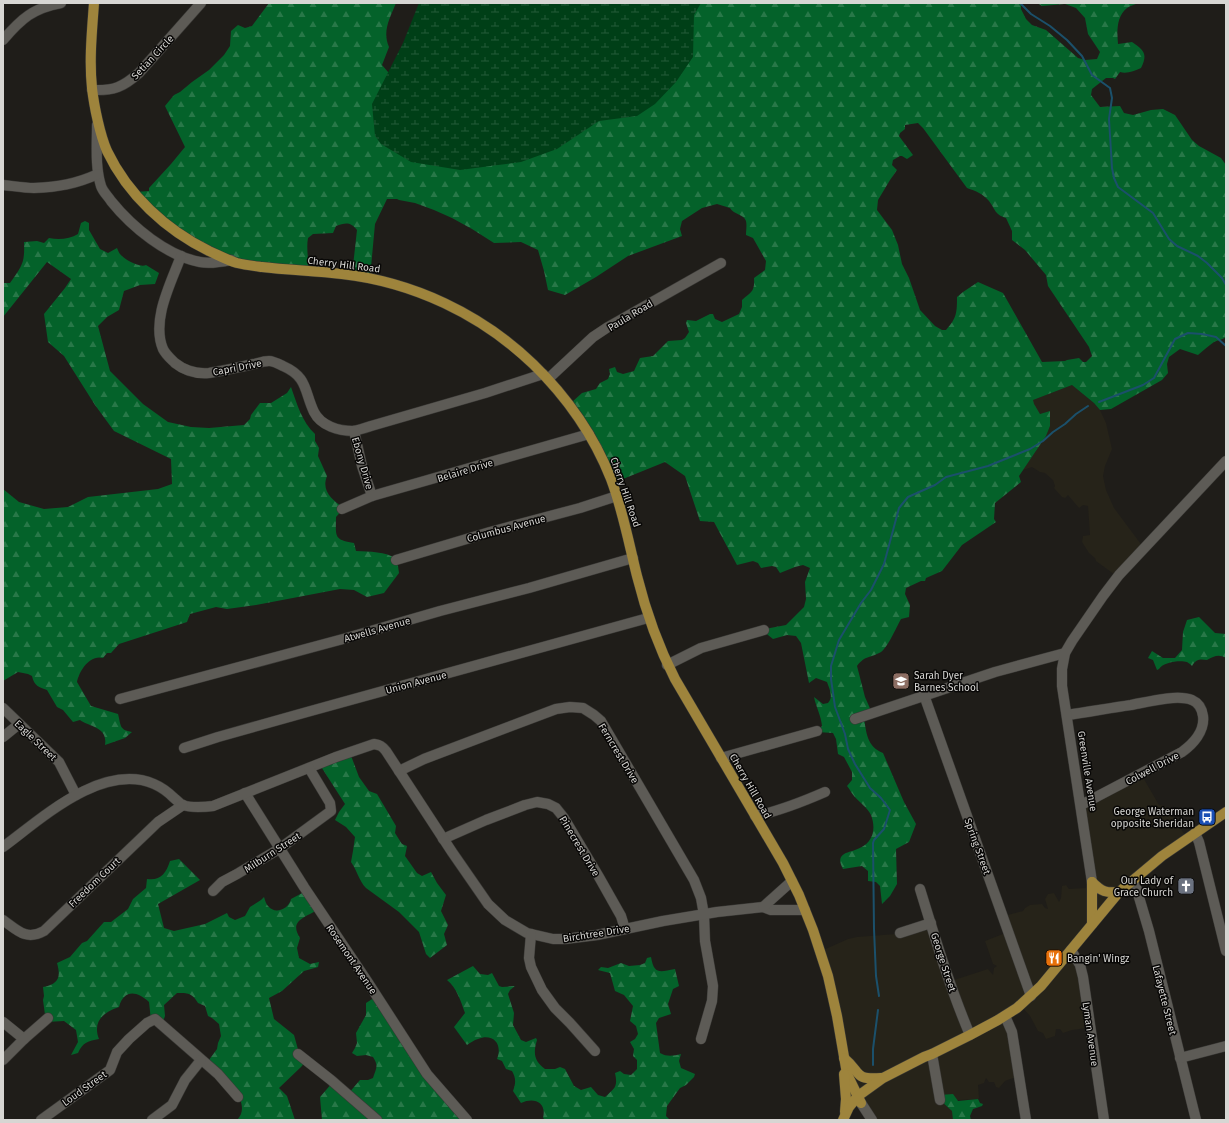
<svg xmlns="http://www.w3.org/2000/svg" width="1229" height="1123" viewBox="0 0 1229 1123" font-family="'Fira Sans',sans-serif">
<defs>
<pattern id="forest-firs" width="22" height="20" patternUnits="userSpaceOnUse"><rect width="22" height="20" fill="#04622a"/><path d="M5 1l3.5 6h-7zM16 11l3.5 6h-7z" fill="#287848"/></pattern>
<pattern id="wetland-marsh" width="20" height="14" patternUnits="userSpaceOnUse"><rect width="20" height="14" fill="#003f17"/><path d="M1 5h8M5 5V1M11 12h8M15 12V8" fill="none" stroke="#245a38"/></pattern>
</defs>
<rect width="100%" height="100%" fill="#1f1d19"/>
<g fill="#262319">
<polygon points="1072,385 1094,403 1100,410 1106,423 1112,449 1105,466 1103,476 1106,490 1114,508 1143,547 1118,577 1096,561 1095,558 1089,553 1082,542 1083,536 1090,535 1088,506 1083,505 1079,508 1068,495 1065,498 1062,497 1054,488 1055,486 1053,480 1045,473 1040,472 1032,467 1023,470 1046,436 1050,426 1049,412 1040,414 1033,404 1032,400"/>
<polygon points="1141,774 1159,805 1165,806 1187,838 1141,871 1072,950 1083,998 1087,1028 1072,1030 1063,1033 1060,1029 1056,1029 1055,1036 1046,1039 1043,1033 1038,1031 1030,1016 1021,1006 1007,1016 1016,1077 1005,1081 999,1088 996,1087 994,1082 989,1082 986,1078 984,1083 978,1085 979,1098 978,1099 941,1101 953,1111 953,1120 871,1120 851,1076 821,951 848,939 857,937 896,934 929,924 951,981 988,969 993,975 994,968 997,966 993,964 985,941 1008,932 1004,916 1023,911 1025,908 1030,905 1042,904 1045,908 1048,909 1045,899 1048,894 1054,893 1059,902 1061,898 1062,886 1066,885 1069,889 1086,888 1086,874 1078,807"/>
</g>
<g fill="url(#forest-firs)" fill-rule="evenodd">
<path d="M269 3H396C390 18 382 31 389 47L382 65 388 72 399 75 655 3H1021V9L1026 19 1032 25 1046 30 1078 58 1085 60 1097 59 1100 52 1088 34 1085 18 1076 8 1065 4 1042 6 1037 3H1139C1135 4 1130 6 1127 8 1116 17 1117 32 1118 44L1132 42C1144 50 1148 54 1141 68 1134 71 1127 74 1120 72L1115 79 1113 78H1106L1092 89 1091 95 1100 107 1120 106 1124 113 1133 115 1151 110 1163 109 1175 115 1192 140 1199 146 1221 158 1226 165V337C1222 340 1218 340 1214 342 1208 346 1203 351 1198 355L1180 349 1169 357 1167 364 1168 373 1162 380 1111 409 1100 410 1094 403 1072 385 1033 400 1034 404 1040 414 1050 411V426L1046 436 1019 476 1021 482 995 503 994 519 996 522 962 545 942 571 926 578 925 581H921L906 588 905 594 910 605 909 617 901 619C896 628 888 647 881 652 871 658 865 655 857 666L865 697 872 713 864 717C866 732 867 747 883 753L904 802 916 824 909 842 896 849 897 884 890 896 882 904 880 886 876 882 868 881V871L862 866 843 869C841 865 839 861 841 857 845 852 850 852 855 850 872 845 877 831 871 815 868 808 859 802 854 796 851 793 850 789 847 786L852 780V772L844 757 838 754 836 739 833 733 817 732 822 726C821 715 816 707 814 697L823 704 828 703C834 697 829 688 827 682L816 678 809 683 801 643 796 636 787 635 773 639 763 631 765 629 786 625 804 607 806 599 805 582 810 568 803 565 795 567 780 573 776 567 772 566 761 568 758 563 753 561 737 565 714 522 700 521 685 476 665 462 613 483 572 402 582 393 596 389 600 383 608 379 610 374 609 369 615 367 617 372 623 374 634 371 640 358 653 356 668 341 682 340 685 338 689 332 686 323 687 320 696 321 710 314H713L715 319 722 322 739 314 742 307V300C751 292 755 292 754 278L765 270 766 261 753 238 746 235C746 231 747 225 746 221 744 214 734 215 730 208L717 204 702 208 682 221 680 229 682 236 628 256 596 277 565 295 548 290 544 271 538 250 521 242 494 243 472 229 452 218 434 210 415 203 399 200 397 199H387L375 224 370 278 352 275 357 230C350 221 345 223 336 226L333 233 313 234 308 238C306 249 309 260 308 271L246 265 196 244 135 192 149 191V188L171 164 185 147 165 106 174 95 180 92 192 82 209 70 224 55 230 46 231 31 238 25 245 28 252 26ZM918 123 923 128 967 188C976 191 983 194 989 201 996 210 994 214 1006 218L1012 231V240L1025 250 1046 275 1048 286 1089 347 1092 356 1086 362H1083L1079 358 1067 360 1065 361 1042 362 1003 293 978 282 963 292 957 297C957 312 957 318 946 330H942L935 326 920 310 909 278 902 264 898 245 892 230 877 210 878 200 890 180 897 170 892 165 893 160 900 156H902L907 159 913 155 899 136 900 133 905 129V125Z"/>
<path d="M85 221 89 223V230L100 249 108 253 117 248C118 250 119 253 120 254 125 260 140 268 146 265L159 273 155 284 140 285 124 291 119 310 107 317 98 326 110 371 143 404 168 422 191 427 209 428 244 425 250 419 251 415 260 403H271L287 393 291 387C297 404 302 422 315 434V441L319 448 318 456 327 476C321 491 332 500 344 508L336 517C336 536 333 540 354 543L356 551C370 552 385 551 397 559L399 573 384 593 367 597 354 590 340 589 256 605 227 609 216 607 190 614 187 622 119 644 111 653H107L103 658C90 654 79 671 77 682L91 706 118 714C121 725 119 730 132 732L125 738 105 745C108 727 90 727 80 720L73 722 63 710 57 707 47 690C39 687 34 686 32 676L28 674 18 672 3 681V489L19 502 44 509 68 507 88 497 158 489 172 484 171 459 114 431 95 405 64 356 48 342 44 314 65 288 71 279 47 262 3 317V283H10C22 266 25 263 24 242L37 241 44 243 49 238C59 240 70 239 78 234L81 223Z"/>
<path d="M1199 617 1215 633 1226 634V658C1219 654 1214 656 1207 660 1200 659 1196 659 1192 666 1191 665 1189 663 1187 662 1180 660 1163 662 1159 669L1157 670 1153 660 1148 658 1152 651 1163 658H1175L1182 650 1183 632 1187 620Z"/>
<path d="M350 753 359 777 369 791 377 794 396 826 395 833 400 841 402 844 407 846 405 856 417 873 422 876 431 872 437 883 446 895 441 911 448 925 444 934 447 945 430 958 426 954 419 932 399 912 366 888C359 881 357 870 351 862L353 851 355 837 346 827 335 820 339 812 345 804 320 765Z"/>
<path d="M179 859 200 880 158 904 164 928 174 931 205 924 227 913 229 917 235 920 245 916 250 907 261 900 264 897C265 900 266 904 268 906 275 915 289 909 291 899L306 891 317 910C304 918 289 921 300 938L297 948 299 958 310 964 319 962 318 967 304 971 282 991 269 998 274 1019 294 1035 299 1053 307 1060 301 1067 279 1088 287 1096 295 1120H237C243 1114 243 1107 240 1099 237 1093 212 1070 206 1064L217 1049 218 1043 221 1036 219 1024 212 1018 208 1016 205 1006 198 1003C192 993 188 993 177 993L164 1005 165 1016 162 1024 151 1020 149 1002C137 991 124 989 119 1007 104 1012 92 1021 99 1039 88 1041 83 1042 78 1053L71 1055 78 1042 76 1030 64 1021 46 1022 43 1000 44 996 43 987C59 984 61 977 57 963L70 957 82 943 87 941 104 922H111L128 909 133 899 146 888 147 879C160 881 166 874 170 861Z"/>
<path d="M651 957C654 975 660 972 675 969L679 986 673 989 668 1004 671 1014 659 1018 656 1023 660 1053C667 1057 673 1056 681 1054L679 1061 681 1068 695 1074 694 1077 686 1085 680 1088 667 1106 666 1116 670 1120H546L543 1118C547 1102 534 1097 521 1103L513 1091C516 1083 516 1078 512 1071L506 1069 502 1061 497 1059C503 1044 493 1033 478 1039 474 1040 470 1043 467 1045L454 1027 465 1013C461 1002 457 988 447 980L473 966 480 974 488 975 492 973 499 986 502 987 515 986 510 990 508 994 514 1013 513 1025 521 1040 526 1042 536 1038 537 1040C533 1053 534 1061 545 1069H555L560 1067 565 1069 574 1086 581 1090 591 1087 598 1095 605 1097C615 1088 618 1087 615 1073L620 1071 624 1074 631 1075 637 1069V1060L633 1056 634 1049 630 1042 635 1039 638 1034 636 1026 630 1021 633 1006 624 995 615 991 610 973 598 970 601 967 608 968 621 963 629 966 640 965 645 963 647 958Z"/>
<path d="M377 996 403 1037 467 1120H322L320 1097 333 1082 348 1094 360 1080H368L373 1078C376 1069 379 1066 373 1057L366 1055 357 1056 352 1053 355 1048 357 1043 356 1033 366 1015V1003Z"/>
<polygon points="953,1094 958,1101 978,1099 980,1103 983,1104 982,1106 973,1109 970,1116 971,1120 953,1120 952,1111 941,1101 940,1095"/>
</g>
<polygon fill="url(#wetland-marsh)" points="419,3 701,3 694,15 693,57 676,82 655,104 637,116 599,121 557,149 521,162 460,170 411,162 381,144 375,136 372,104 403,43"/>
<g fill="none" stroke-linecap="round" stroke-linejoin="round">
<g stroke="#1b506b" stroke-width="2">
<polyline points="1020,3 1031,14 1050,26 1067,40 1082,56 1092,75 1110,88 1112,98 1109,119 1112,168 1114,178 1118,187 1153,213 1169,239 1177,246 1198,256 1207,263 1222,278 1226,285"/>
<polyline points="1099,402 1143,385 1154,378 1175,339 1188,333 1202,334 1216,337 1226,346"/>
<polyline points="879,996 876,976 874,929 873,843 874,840 884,829 890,810 881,798 870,788 855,764 848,749 845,734 835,707 831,679 831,666 839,640 861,603 871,590 884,564 899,508 908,497 935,485 946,477 988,466 1030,449 1043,441 1053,432 1065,424 1076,414 1088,406"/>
<polyline points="873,1065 873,1049 878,1010"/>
</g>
<defs>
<g id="minor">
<path d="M3 40C21 19 33 8 61 3"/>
<path d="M92 90C114 91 123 87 139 73L201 3"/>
<path d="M97 125C97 145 95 167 101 186 103 192 108 196 111 201 132 227 167 256 200 262 210 264 221 262 231 260"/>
<path d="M3 185C13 186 24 188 34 188 58 187 76 184 98 174"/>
<path d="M181 256C171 283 151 320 163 349 166 355 171 359 175 363 185 371 196 374 209 373 224 371 239 367 254 364 258 363 264 361 269 361 273 361 279 364 283 366 308 377 304 391 314 412 321 426 339 431 353 431 359 430 365 428 371 426L485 393 543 374"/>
<polyline points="548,379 593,337 608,327 721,263"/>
<polyline points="354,431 362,466 372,496"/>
<polyline points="342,509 372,496 589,434"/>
<polyline points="396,560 490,532 580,508 617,496"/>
<polyline points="667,665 701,648 764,630"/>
<polyline points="924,695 1031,996"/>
<polyline points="120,699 343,639 440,611 529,588 633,558"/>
<polyline points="3,708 59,762 76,795"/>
<path d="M1067 715C1088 712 1110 708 1131 705 1147 702 1177 694 1192 700 1199 703 1202 709 1203 716 1205 731 1193 744 1182 752L1081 805"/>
<polyline points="855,719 995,672 1065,653"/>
<polyline points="3,737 19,724"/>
<polyline points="184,748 218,737 307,712 648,618"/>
<polyline points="721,758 817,731"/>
<polyline points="399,771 424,759 556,709 570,707 583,708 594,715 601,721 694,880 701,898 704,915 705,941 713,986 712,1001 701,1039"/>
<polyline points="245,793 304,887 367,981 427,1074 467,1120"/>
<path d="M755 816C780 811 802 802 825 792"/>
<polyline points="1195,833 1199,842 1226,951"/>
<polyline points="443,839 486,820 525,805 537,802 548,804 556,808 564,818 599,877 621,916 625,929"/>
<path d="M3 847C41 819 102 762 154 784 161 787 168 792 174 798 177 800 180 804 183 805 190 808 206 807 213 806L336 757 374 744C380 745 382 746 386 751L452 852 488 904 505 920 527 933 553 939H565L597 935 663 921 717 912 763 907 771 910H805"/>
<polyline points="1132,881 1136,887 1149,931 1196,1120"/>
<path d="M920 889C935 938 950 988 970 1035"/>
<polyline points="1096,889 1092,882 1062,686 1062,669 1065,653 1072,641 1103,596 1119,575 1226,461"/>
<polyline points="213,891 222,882 237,874 279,849 331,811 330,803 309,768"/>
<polyline points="763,907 792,881"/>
<path d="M3 920C17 930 26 941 44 931L158 822 183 805"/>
<polyline points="900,933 931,923"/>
<polyline points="531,934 529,958 531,967 542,990 555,1008 570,1023 595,1051"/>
<polyline points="1071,950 1080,965 1083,977 1104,1120"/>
<polyline points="1005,1016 1012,1032 1026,1120"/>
<polyline points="3,1022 24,1039"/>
<polyline points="298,1054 331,1080 377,1120"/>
<polyline points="932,1054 940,1100"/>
<polyline points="1180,1058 1226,1046"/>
<polyline points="3,1060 24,1039 48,1018"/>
<polyline points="861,1103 872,1120"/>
<polyline points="41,1120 110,1070 117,1052 129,1039 147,1023 155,1019 218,1074 238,1097"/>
<polyline points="152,1120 172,1105 185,1080 201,1060"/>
</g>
<g id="major">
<path d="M94 3C92 31 89 60 92 88 94 106 100 135 107 151 128 195 166 230 209 251 218 255 227 260 237 263 245 265 254 266 262 267 288 270 315 271 342 274 413 282 481 314 533 364 566 396 594 436 611 479 623 511 629 544 637 576 646 612 658 646 675 679L783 863 799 895 813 930 828 976 837 1016 847 1074 861 1103"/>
<path d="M1092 882C1102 892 1106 893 1119 892"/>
<polyline points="1092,924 1092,882"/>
<path d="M844 1058C862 1073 853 1080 881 1078"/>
<polyline points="844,1074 846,1099 845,1112"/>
<polyline points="843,1120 849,1107 858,1096 883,1078 924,1057 932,1054 970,1035 998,1020 1017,1008 1041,986 1119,892 1162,856 1226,812"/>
</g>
</defs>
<use href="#minor" stroke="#3a3936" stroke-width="11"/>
<use href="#major" stroke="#3a3936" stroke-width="11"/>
<use href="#minor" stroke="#5d5b56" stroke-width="10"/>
<use href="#major" stroke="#9e843c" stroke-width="10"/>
</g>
<defs>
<symbol id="school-square" viewBox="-11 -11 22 22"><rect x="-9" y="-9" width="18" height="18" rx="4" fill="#8d6e63" stroke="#080706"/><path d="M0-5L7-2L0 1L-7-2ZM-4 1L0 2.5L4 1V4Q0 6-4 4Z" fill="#fff"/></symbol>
<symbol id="bus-square" viewBox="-11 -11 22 22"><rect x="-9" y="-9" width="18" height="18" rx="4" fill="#1a4fb4" stroke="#080706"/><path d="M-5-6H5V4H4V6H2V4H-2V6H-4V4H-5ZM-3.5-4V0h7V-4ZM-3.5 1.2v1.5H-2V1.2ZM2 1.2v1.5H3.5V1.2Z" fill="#fff"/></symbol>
<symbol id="church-square" viewBox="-11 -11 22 22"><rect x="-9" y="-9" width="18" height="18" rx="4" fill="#6b7280" stroke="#080706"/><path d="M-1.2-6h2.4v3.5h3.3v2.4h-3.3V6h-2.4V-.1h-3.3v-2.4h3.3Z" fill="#fff"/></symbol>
<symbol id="restaurant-square" viewBox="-11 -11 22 22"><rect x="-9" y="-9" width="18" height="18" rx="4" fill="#e8710a" stroke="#080706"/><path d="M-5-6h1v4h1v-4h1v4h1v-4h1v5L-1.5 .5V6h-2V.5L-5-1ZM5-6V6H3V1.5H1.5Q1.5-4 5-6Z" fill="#fff"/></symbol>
</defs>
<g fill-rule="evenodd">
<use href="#school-square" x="891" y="671" width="20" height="20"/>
<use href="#bus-square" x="1197" y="807" width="20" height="20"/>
<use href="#church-square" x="1176" y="876" width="20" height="20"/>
<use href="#restaurant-square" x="1044" y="948" width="20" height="20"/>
</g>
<g text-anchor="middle" stroke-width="3" stroke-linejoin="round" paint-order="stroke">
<g font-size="10" fill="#d7d6d3" stroke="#080706">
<text transform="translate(152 57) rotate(-47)" y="4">Setian Circle</text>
<text transform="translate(344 264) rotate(7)" y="4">Cherry Hill Road</text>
<text transform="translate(630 315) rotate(-31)" y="4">Paula Road</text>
<text transform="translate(237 367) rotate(-11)" y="4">Capri Drive</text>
<text transform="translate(363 463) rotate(74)" y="4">Ebony Drive</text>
<text transform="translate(465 470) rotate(-17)" y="4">Belaire Drive</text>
<text transform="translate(626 492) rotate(71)" y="4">Cherry Hill Road</text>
<text transform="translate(506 528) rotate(-15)" y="4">Columbus Avenue</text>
<text transform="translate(377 629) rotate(-16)" y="4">Atwells Avenue</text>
<text transform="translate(416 682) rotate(-15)" y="4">Union Avenue</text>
<text transform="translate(36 740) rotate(44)" y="4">Eagle Street</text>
<text transform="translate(619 753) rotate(59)" y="4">Ferncrest Drive</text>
<text transform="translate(1152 768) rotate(-28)" y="4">Colwell Drive</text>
<text transform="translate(1088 771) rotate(81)" y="4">Greenville Avenue</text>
<text transform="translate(751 786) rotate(60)" y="4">Cherry Hill Road</text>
<text transform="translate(580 846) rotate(59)" y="4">Pinecrest Drive</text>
<text transform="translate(978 846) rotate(70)" y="4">Spring Street</text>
<text transform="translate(272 852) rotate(-33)" y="4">Milburn Street</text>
<text transform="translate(94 882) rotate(-44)" y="4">Freedom Court</text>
<text transform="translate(596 933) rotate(-9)" y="4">Birchtree Drive</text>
<text transform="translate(352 959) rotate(56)" y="4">Rosemont Avenue</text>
<text transform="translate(944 962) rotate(72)" y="4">George Street</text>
<text transform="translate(1165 1000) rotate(76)" y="4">Lafayette Street</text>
<text transform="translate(1091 1034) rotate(82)" y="4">Lyman Avenue</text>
<text transform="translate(84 1088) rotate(-36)" y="4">Loud Street</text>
</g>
<g font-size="10" fill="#d7d6d3" stroke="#080706" text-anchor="start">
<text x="914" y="679">Sarah Dyer<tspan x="914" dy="12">Barnes School</tspan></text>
<text x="1194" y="815" text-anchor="end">George Waterman<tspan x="1194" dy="12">opposite Sheridan</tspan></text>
<text x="1173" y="884" text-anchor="end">Our Lady of<tspan x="1173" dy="12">Grace Church</tspan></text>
<text x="1067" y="962">Bangin' Wingz</text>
</g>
</g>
<rect width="1229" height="1123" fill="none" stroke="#d7d6d3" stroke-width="8"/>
</svg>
